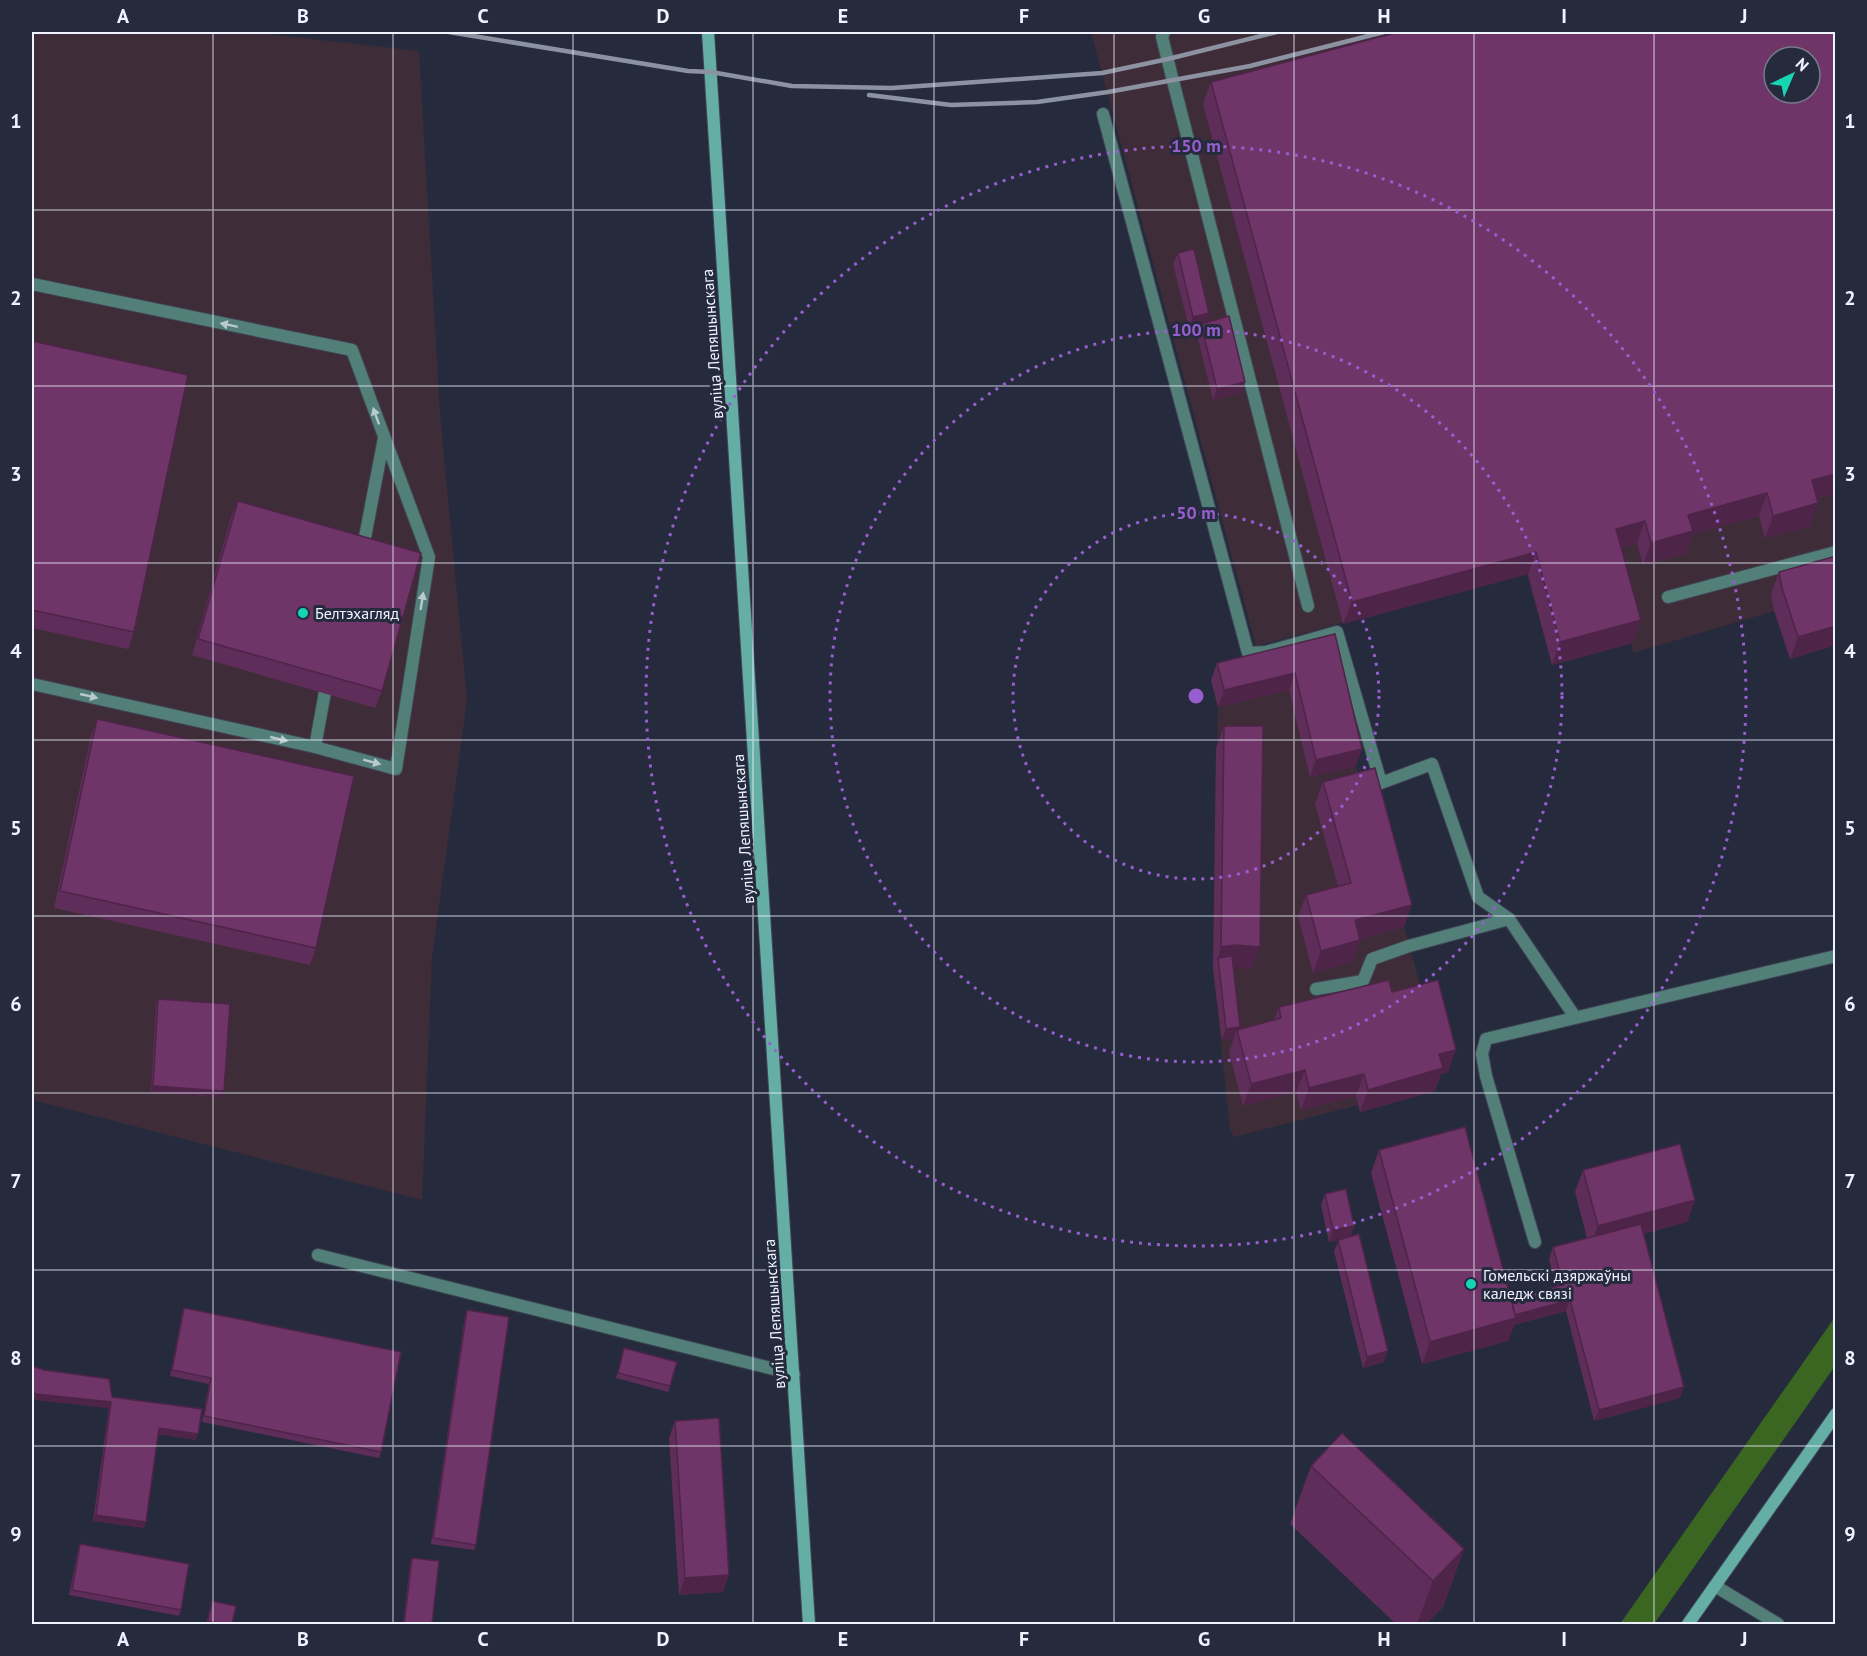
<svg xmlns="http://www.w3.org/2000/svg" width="1867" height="1656" viewBox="0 0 1867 1656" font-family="'PT Sans',sans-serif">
<rect width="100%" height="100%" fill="#252b3d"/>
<g fill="#3e2d38" fill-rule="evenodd">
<polygon points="32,32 249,32 419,51 440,414 467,700 432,957 422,1200 32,1100"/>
<path d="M1091 32H1835V645L1790 659 1774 611 1633 653 1632 643 1552 665 1527 574 1256 646ZM1774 57H1810V93H1774Z"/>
<polygon points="1328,651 1362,791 1367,790 1425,1003 1430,1003 1448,1072 1431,1076 1435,1091 1360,1112 1358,1105 1234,1137 1230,1129 1213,969 1218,707 1211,680"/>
</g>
<polygon fill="#3a6622" points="1835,1317 1835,1366 1654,1624 1620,1624"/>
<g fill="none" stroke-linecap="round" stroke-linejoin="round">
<defs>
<g id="lane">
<polyline points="1164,32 1162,37 1173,81 1308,606"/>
<polyline points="1103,114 1248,653 1266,652 1337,632 1381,783 1432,764 1478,897 1509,919 1575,1017"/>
<polyline points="32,284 352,350 429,557 396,769 315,747"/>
<polyline points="362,553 384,438"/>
<polyline points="1668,597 1836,552"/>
<polyline points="32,684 315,747 325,692"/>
<polyline points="1316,989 1363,981 1372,959 1409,946 1509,919"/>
<polyline points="1535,1242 1486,1076 1482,1054 1486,1039 1836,956"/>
<polyline points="318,1255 794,1374"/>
<polyline points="1715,1586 1778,1624"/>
</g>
<g id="secondary">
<polyline points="708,32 809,1624"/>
<polyline points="1688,1624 1836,1414"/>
</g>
</defs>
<use href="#lane" stroke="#414758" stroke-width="14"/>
<use href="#secondary" stroke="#414758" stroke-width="14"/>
<use href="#lane" stroke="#537f79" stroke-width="12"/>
<use href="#secondary" stroke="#65aea5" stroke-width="12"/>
<g stroke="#8c92a1" stroke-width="4.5">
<polyline points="449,32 688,71 711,72 792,86 892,88 1102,73 1168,59 1277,32"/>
<polyline points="869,95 951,105 1037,102 1108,92 1250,66 1384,32"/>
</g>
</g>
<g fill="#5f2d59">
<polygon points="1211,82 1817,499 1818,503 1810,526 1765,538 1759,516 1692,534 1685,554 1643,565 1637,543 1621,548 1641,620 1633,643 1552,665 1528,574 1343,624 1203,104"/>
<polygon points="1178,253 1209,313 1206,322 1245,382 1241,393 1213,400 1197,335 1200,325 1189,328 1173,264"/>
<polygon points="32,341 134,632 128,649 32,628"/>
<polygon points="238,501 382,691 375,708 192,655 231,517"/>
<polygon points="1836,556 1836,645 1790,659 1774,610 1771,594 1779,572"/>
<polygon points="1335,634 1356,766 1310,777 1289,690 1218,707 1211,680 1217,663"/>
<polygon points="97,719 316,948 310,965 54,908 91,736"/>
<polygon points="1224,726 1252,969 1233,968 1240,1027 1239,1029 1274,1020 1279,1007 1392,992 1448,1072 1441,1074 1435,1091 1360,1112 1356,1096 1301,1110 1296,1092 1243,1106 1229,1052 1234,1038 1222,1040 1213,969 1216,748"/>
<polygon points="1323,782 1404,927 1360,939 1352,962 1313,973 1298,917 1306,895 1338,886 1315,804"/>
<polygon points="158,999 222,1097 151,1092 156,1005"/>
<polygon points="1379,1150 1511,1298 1556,1286 1549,1259 1553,1247 1587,1238 1575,1192 1583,1170 1695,1200 1687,1222 1643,1234 1680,1398 1594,1421 1566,1311 1514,1325 1508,1341 1422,1364 1371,1173"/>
<polygon points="1325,1194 1354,1226 1350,1237 1384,1362 1363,1368 1334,1251 1339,1240 1329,1242 1321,1205"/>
<polygon points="184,1308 381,1452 379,1458 202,1422 209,1384 170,1376 182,1314"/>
<polygon points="467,1310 476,1545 474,1550 431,1544 465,1316"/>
<polygon points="624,1348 670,1386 668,1392 616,1378"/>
<polygon points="32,1366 112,1397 196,1440 158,1434 144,1528 93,1521 109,1408 32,1399"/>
<polygon points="675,1421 723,1592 679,1595 669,1438"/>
<polygon points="1311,1466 1464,1549 1443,1607 1426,1624 1396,1624 1290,1524"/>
<polygon points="80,1544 181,1610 179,1616 69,1595 78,1550"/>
<polygon points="412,1558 432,1624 403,1624 410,1564"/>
<polygon points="212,1601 232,1624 206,1624"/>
</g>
<g fill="#4e2449">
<polygon points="1209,313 1205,324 1201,324 1200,325 1189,328 1193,317"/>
<polygon points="1245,382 1241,393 1213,400 1217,389"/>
<polygon points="1836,474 1836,494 1804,502 1812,480"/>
<polygon points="1767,493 1759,516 1692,534 1685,554 1643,565 1651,543 1688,515"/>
<polygon points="1818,503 1810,526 1765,538 1773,516"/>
<polygon points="1645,521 1637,543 1608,551 1616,529"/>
<polygon points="1536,552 1528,574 1343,624 1352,602"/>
<polygon points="1641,620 1633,643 1552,665 1560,642"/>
<polygon points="1836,626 1836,645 1790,659 1798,637"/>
<polygon points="1295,673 1289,690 1218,707 1224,690"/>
<polygon points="1362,749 1356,766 1310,777 1316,760"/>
<polygon points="1412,905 1404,927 1347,942 1355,920"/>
<polygon points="1360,940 1352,962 1313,973 1321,951"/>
<polygon points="1236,945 1260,947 1252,969 1228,968 1218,958 1221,947"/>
<polygon points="1240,1027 1238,1032 1237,1030 1234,1038 1222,1040 1226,1029"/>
<polygon points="1456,1050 1448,1072 1441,1074 1435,1091 1360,1112 1368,1090 1439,1054"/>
<polygon points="1305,1070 1296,1092 1243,1106 1251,1084"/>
<polygon points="1364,1074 1356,1096 1301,1110 1309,1088"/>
<polygon points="153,1086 224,1091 222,1097 151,1092"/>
<polygon points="1695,1200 1687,1222 1590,1248 1598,1226"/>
<polygon points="1354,1226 1350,1237 1329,1242 1333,1230"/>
<polygon points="1570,1300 1566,1311 1514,1325 1508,1341 1422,1364 1430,1342 1509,1316"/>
<polygon points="1388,1351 1384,1362 1363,1368 1367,1357"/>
<polygon points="1684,1387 1680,1398 1594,1421 1599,1410"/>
<polygon points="36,1394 111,1402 109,1408 34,1400"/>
<polygon points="159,1428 198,1434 196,1440 157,1434"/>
<polygon points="96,1515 146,1522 144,1528 93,1521"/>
<polygon points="1464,1549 1443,1607 1426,1624 1417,1624 1433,1581"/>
<polygon points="729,1575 723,1592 679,1595 685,1578"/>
</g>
<g fill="#6f3468" stroke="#4e2449" stroke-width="1.5" fill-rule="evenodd">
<path d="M1398 32H1836V474L1812 480 1818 503 1773 516 1767 493 1688 515 1693 531 1651 543 1645 521 1616 529 1641 620 1560 642 1536 552 1352 602 1211 82ZM1774 57H1810V93H1774Z"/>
<polygon points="1194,249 1209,313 1193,317 1178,253"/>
<polygon points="1229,316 1245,382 1217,389 1201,324"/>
<polygon points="32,341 188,375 134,632 32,610"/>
<polygon points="238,501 421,553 382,691 198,639"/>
<polygon points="1836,556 1836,626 1798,637 1782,588 1779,572"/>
<polygon points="1335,634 1362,749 1316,760 1295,673 1224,690 1217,663"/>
<polygon points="97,719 354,776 316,948 60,891"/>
<polygon points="1224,726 1263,726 1260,947 1236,945 1221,947"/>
<polygon points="1375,768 1412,905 1355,920 1360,940 1321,951 1306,895 1351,883 1323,782"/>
<polygon points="1232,956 1240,1027 1226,1029 1218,958"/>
<polygon points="1389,980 1392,992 1438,980 1456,1050 1439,1054 1443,1068 1368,1090 1364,1074 1309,1088 1305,1070 1251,1084 1237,1030 1281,1018 1279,1007"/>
<polygon points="158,999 230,1004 224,1091 153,1086"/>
<polygon points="1465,1127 1516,1318 1430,1342 1379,1150"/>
<polygon points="1680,1144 1695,1200 1598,1226 1583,1170"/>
<polygon points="1346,1189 1354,1226 1333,1230 1325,1194"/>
<polygon points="1641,1224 1684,1387 1599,1410 1570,1300 1515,1315 1511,1298 1563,1285 1553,1247"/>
<polygon points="1359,1234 1388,1351 1367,1357 1338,1240"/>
<polygon points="184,1308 401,1352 381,1452 204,1416 211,1378 172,1370"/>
<polygon points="467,1310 509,1317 476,1545 433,1538"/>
<polygon points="624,1348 677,1362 670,1386 618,1373"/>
<polygon points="32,1366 44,1370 109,1379 112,1397 202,1409 198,1434 159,1428 146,1522 96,1515 111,1402 36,1394 32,1392"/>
<polygon points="719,1418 729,1575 685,1578 675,1421"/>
<polygon points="1342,1433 1464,1549 1433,1581 1311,1466"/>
<polygon points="80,1544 189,1564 181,1610 72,1590"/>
<polygon points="412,1558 439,1561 432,1624 404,1624"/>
<polygon points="212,1601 236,1606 232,1624 227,1624 208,1621"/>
</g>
<defs><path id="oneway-solid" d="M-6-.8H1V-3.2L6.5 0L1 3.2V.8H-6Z" transform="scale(1.5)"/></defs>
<g fill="#b8cad0">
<use href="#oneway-solid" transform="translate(229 325) rotate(-168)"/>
<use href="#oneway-solid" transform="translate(376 416) rotate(-110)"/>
<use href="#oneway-solid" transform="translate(422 601) rotate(-81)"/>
<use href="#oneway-solid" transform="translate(89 696) rotate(13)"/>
<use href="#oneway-solid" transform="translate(279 739) rotate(13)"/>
<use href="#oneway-solid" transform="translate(372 762) rotate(15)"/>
</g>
<path fill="none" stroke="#eef3ff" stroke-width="1.5" stroke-opacity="0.55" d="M213 32V1624M393 32V1624M573 32V1624M753 32V1624M934 32V1624M1114 32V1624M1294 32V1624M1474 32V1624M1654 32V1624M32 210H1836M32 386H1836M32 563H1836M32 740H1836M32 916H1836M32 1093H1836M32 1270H1836M32 1446H1836"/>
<g fill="none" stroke="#985ecf" stroke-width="3" stroke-dasharray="3 6">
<circle cx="1196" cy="696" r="183"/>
<circle cx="1196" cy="696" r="366"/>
<circle cx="1196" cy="696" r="550"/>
</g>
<g fill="#16d5b3" stroke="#252b3d" stroke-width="2">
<circle cx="303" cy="613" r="6"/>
<circle cx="1471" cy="1284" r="6"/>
</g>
<g text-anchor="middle" stroke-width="6" stroke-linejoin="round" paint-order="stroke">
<g font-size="16" fill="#eef3ff" stroke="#252b3d">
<text transform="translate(712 344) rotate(-94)" y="6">вуліца Лепяшынскага</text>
<text transform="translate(743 829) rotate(-94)" y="6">вуліца Лепяшынскага</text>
<text transform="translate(774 1314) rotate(-94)" y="6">вуліца Лепяшынскага</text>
</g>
<g font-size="16" fill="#eef3ff" stroke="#252b3d" text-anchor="start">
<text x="315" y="619">Белтэхагляд</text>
<text x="1483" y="1281">Гомельскі дзяржаўны<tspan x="1483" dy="18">каледж связі</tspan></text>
</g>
</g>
<circle cx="1196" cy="696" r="9" fill="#985ecf" stroke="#252b3d" stroke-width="3"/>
<g font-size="18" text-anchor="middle" font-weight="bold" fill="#985ecf" stroke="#252b3d" stroke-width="6" stroke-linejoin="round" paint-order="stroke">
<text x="1196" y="152">150 m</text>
<text x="1196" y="336">100 m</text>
<text x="1196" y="519">50 m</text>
</g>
<rect width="1867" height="1656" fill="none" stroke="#252b3d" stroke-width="66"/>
<g transform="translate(1792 75) rotate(44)"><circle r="28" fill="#252b3d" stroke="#757b8b" stroke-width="1.5"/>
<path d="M0-4.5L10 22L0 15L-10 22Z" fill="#16d5b3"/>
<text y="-9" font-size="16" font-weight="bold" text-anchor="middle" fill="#eef3ff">N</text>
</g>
<rect x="33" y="33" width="1801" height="1590" fill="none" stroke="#eef3ff" stroke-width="2"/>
<g font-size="20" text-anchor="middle" font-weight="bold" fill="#eef3ff">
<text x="123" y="23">A</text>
<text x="303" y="23">B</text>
<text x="483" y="23">C</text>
<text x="663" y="23">D</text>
<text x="843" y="23">E</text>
<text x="1024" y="23">F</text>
<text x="1204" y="23">G</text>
<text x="1384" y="23">H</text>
<text x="1564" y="23">I</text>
<text x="1744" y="23">J</text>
<text x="16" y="128">1</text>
<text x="1850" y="128">1</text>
<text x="16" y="305">2</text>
<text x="1850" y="305">2</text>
<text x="16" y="481">3</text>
<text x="1850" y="481">3</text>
<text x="16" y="658">4</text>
<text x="1850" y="658">4</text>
<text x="16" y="835">5</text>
<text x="1850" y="835">5</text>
<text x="16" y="1011">6</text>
<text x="1850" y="1011">6</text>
<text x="16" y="1188">7</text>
<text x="1850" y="1188">7</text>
<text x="16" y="1365">8</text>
<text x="1850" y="1365">8</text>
<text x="16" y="1541">9</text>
<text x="1850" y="1541">9</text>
<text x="123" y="1646">A</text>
<text x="303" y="1646">B</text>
<text x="483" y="1646">C</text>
<text x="663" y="1646">D</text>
<text x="843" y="1646">E</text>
<text x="1024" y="1646">F</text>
<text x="1204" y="1646">G</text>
<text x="1384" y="1646">H</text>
<text x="1564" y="1646">I</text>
<text x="1744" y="1646">J</text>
</g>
</svg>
